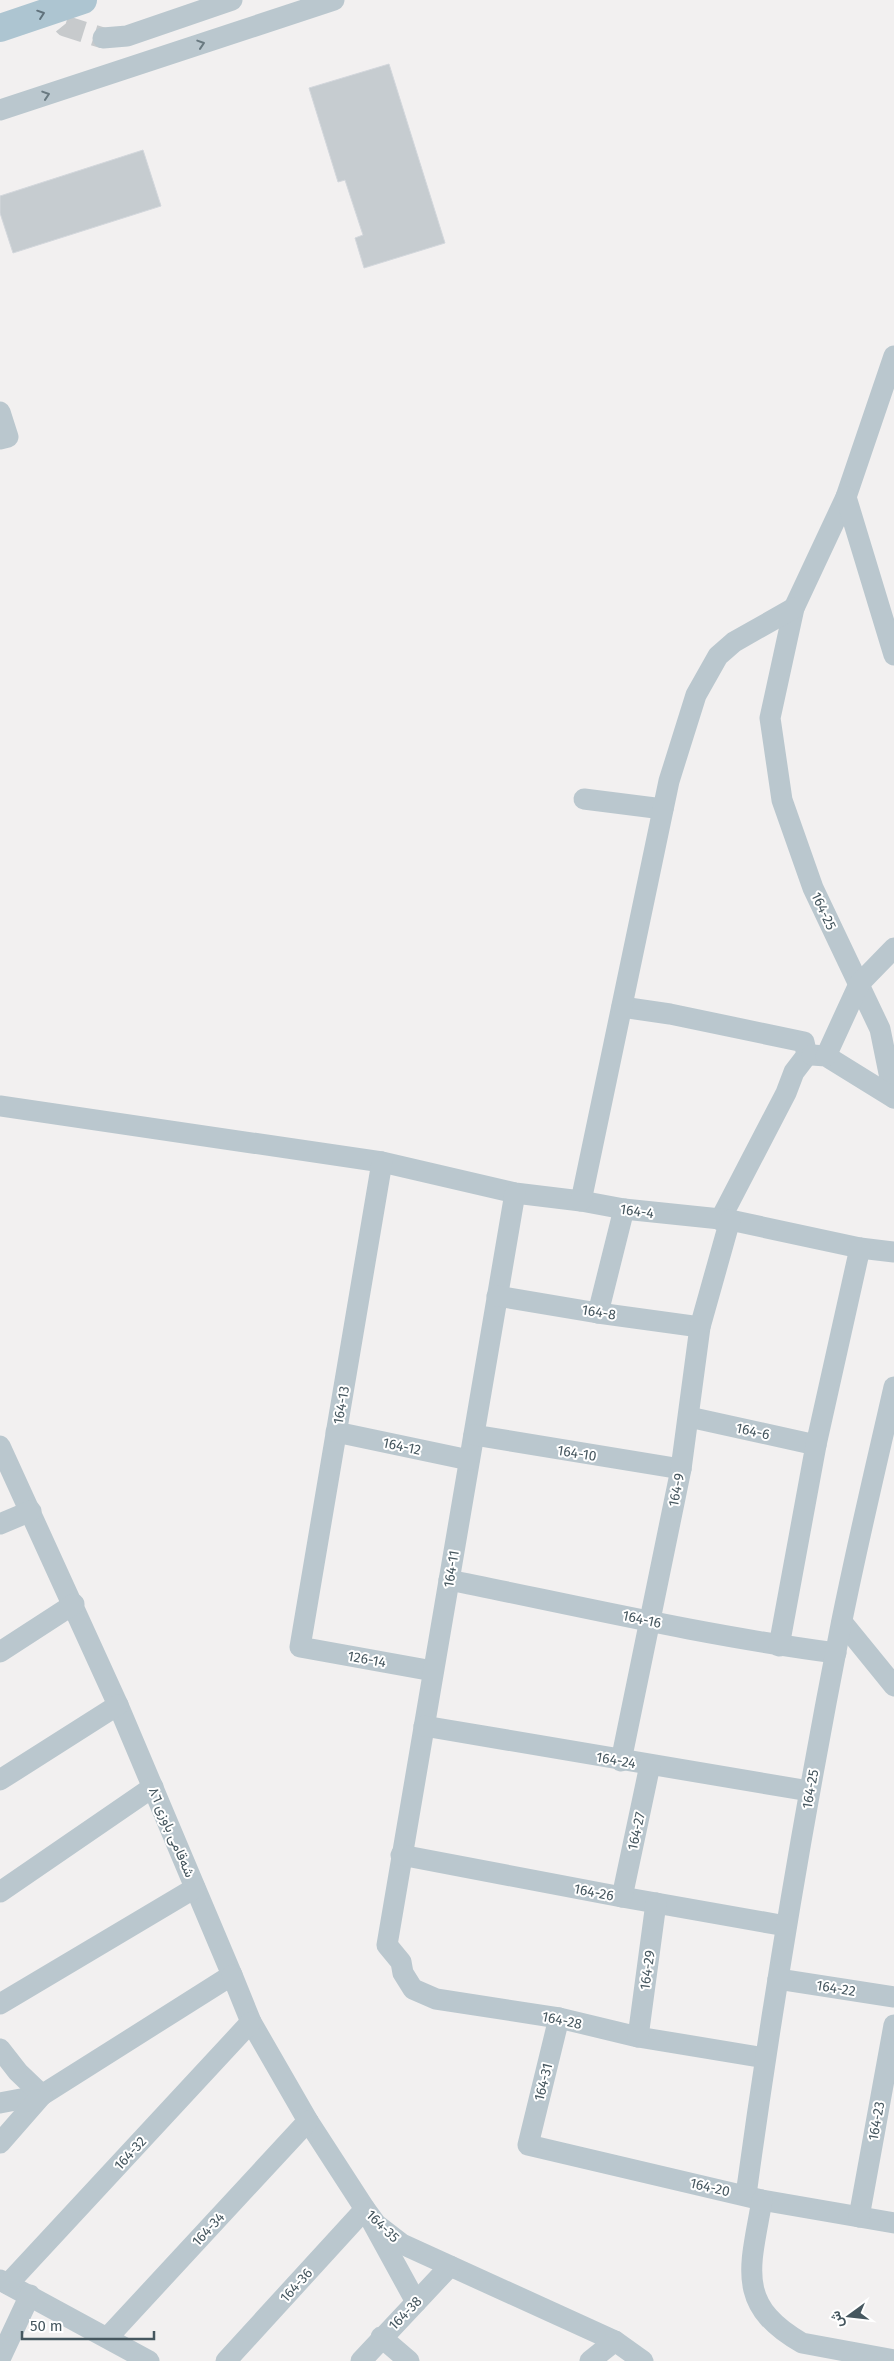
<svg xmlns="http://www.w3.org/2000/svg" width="894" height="2361" viewBox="0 0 894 2361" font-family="'Fira Sans',Vazirmatn,sans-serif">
<rect width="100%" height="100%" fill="#f2f0f0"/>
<g fill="#c6ccd0" stroke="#d3d7dc">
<polygon points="389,64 445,243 364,268 355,238 363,235 345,180 338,182 309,88"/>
<polygon points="143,150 161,206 13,253 0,213 0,196"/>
</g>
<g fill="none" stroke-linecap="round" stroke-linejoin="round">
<polyline stroke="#c7cacc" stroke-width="21" stroke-dasharray="21 11" stroke-linecap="butt" points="44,0 65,26 103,38"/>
<g stroke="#bac7ce" stroke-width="21">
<polyline points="103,38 127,36 232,0"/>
<polyline points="0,110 334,0"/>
<polyline points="894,356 846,497 794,608 770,718 782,800 813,888 880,1029 894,1098"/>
<polyline points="0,412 8,437 0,439"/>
<polyline points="846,497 894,655"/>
<polyline points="584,799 663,809"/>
<polyline points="622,1007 670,1014 804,1042 807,1055 794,1072 786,1093 720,1220"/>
<polyline points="812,1055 826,1056 894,1098"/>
<polyline points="826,1056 859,984 894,948"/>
<polyline points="0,1106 382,1162 515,1193 581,1201 624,1209 730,1220 860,1248 894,1252"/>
<polyline points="382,1162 300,1647 433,1671"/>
<polyline points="515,1193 387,1945 401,1962 403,1973 413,1989 436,1999 559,2018 638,2037 765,2058"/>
<polyline points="581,1201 669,781 696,695 718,656 734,642 794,608"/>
<polyline points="497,1296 598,1313 700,1327"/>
<polyline points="598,1313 624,1209"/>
<polyline points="689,1417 816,1445"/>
<polyline points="336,1432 469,1460"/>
<polyline points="474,1435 681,1469"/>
<polyline points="0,1446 118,1705 232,1975 42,2095 0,2103"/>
<polyline points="0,1524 31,1511"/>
<path d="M449 1580C578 1606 706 1636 836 1653"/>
<polyline points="842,1622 894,1686"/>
<polyline points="779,1646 816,1445 860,1248"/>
<polyline points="0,1652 74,1604"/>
<polyline points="424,1726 809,1791"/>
<polyline points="621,1761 681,1469 700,1327 730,1220"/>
<polyline points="0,1780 118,1705"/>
<polyline points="401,1855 622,1897 786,1926"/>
<polyline points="0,1892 153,1787"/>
<polyline points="622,1897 650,1765"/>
<polyline points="232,1975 251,2022 308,2121 365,2209 376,2224 402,2244 615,2341 643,2361"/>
<polyline points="778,1979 894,1997"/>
<polyline points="0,2004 195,1888"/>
<polyline points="559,2018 528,2145 762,2200 894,2223"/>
<polyline points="638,2037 656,1903"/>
<polyline points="0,2049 18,2072 42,2095 0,2143"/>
<path d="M746 2195C772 2004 804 1814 841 1625 857 1545 876 1466 894 1387"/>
<path d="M762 2200C751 2266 734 2304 802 2343L894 2360"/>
<polyline points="859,2217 894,2025"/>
<polyline points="0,2280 149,2361"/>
<polyline points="8,2284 251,2022"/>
<polyline points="108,2337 308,2121"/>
<polyline points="381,2337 409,2361"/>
<polyline points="0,2359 30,2295"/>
<polyline points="226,2361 365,2209 416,2302"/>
<polyline points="361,2361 450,2266"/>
<polyline points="590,2361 615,2341"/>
</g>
<polyline stroke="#adc5d1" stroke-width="28" points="0,28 83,0"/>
</g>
<defs><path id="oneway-chevron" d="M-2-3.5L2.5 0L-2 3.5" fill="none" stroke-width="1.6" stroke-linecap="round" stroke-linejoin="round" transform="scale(1.25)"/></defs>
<use stroke="#60727c" href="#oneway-chevron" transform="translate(41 14) rotate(-19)"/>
<g stroke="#697980">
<use href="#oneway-chevron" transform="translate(201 44) rotate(-18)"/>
<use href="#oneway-chevron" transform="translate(46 95) rotate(-18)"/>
</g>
<g text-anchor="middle" stroke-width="4" stroke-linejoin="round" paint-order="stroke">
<g font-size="14" fill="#46575f" stroke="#fff">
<text transform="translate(824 911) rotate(65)" y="5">164-25</text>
<text transform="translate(637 1211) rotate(8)" y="5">164-4</text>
<text transform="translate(599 1312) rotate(9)" y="5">164-8</text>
<text transform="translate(341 1405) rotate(-80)" y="5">164-13</text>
<text transform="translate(753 1431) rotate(12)" y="5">164-6</text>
<text transform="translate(402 1446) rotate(12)" y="5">164-12</text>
<text transform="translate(577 1453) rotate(9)" y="5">164-10</text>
<text transform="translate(676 1490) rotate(-79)" y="5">164-9</text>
<text transform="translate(451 1569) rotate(-81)" y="5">164-11</text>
<text transform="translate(642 1619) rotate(12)" y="5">164-16</text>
<text transform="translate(367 1659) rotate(10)" y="5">126-14</text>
<text transform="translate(616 1760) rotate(10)" y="5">164-24</text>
<text transform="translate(810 1789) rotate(-80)" y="5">164-25</text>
<text transform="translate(636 1831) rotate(-78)" y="5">164-27</text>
<text transform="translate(172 1832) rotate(67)" y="5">شەقامی باوزی ٨٦</text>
<text transform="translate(594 1892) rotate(11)" y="5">164-26</text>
<text transform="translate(647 1970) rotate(-82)" y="5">164-29</text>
<text transform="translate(836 1988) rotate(9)" y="5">164-22</text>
<text transform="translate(562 2020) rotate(12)" y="5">164-28</text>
<text transform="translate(543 2082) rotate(-76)" y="5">164-31</text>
<text transform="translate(876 2121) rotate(-80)" y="5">164-23</text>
<text transform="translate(130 2153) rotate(-47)" y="5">164-32</text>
<text transform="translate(710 2187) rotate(13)" y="5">164-20</text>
<text transform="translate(383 2226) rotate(44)" y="5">164-35</text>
<text transform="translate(208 2229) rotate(-47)" y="5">164-34</text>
<text transform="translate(296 2285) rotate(-48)" y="5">164-36</text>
<text transform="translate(405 2313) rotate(-46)" y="5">164-38</text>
</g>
</g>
<g transform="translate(849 2316) rotate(255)" stroke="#ffffff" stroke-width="4" paint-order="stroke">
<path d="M0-4L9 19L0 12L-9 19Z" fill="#46575f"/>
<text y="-8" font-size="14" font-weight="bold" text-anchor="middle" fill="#46575f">ش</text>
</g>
<path d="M22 2331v8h132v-8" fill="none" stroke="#46575f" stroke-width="2.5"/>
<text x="30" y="2331" font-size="15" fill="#46575f" stroke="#ffffff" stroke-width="4" paint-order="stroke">50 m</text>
</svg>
